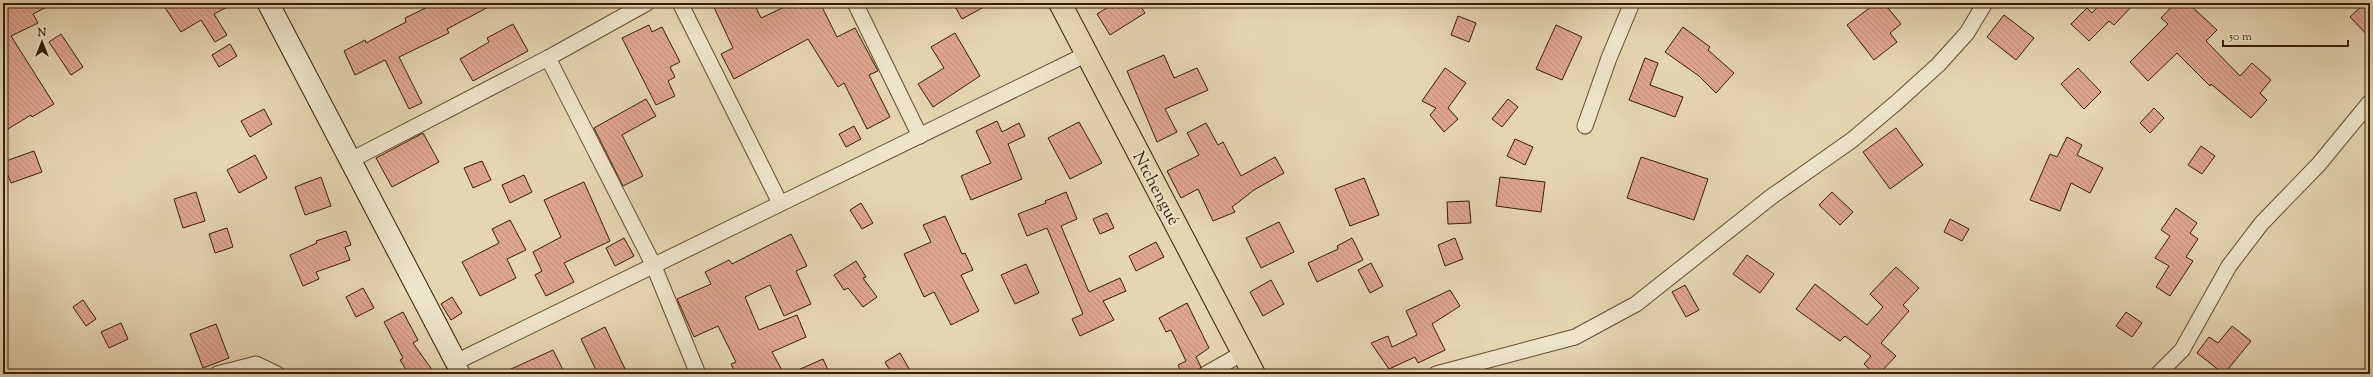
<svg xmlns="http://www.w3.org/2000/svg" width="2373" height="377" viewBox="0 0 2373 377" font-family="'Sorts Mill Goudy',serif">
<defs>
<pattern id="building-back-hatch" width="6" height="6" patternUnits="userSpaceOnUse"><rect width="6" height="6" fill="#dfa68f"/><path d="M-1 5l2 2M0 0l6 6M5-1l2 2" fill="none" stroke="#c08e7a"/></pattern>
</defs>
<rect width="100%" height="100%" fill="#e5d5b0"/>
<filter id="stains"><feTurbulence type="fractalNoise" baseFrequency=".005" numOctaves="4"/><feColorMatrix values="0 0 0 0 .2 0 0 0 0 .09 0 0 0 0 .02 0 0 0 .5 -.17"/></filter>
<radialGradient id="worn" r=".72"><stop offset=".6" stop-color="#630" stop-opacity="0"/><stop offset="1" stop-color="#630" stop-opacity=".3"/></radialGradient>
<g fill="url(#building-back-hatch)" stroke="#361d04">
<polygon points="3,3 54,3 33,14 38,23 11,36 54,104 32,117 31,115 3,132"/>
<polygon points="162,3 235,3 214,14 227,35 215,42 201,20 181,32"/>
<polygon points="436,3 496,3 447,29 449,33 399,57 422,103 409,109 385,60 355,75 344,51 365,40 366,43 406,22 405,18"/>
<polygon points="712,3 754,3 761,18 793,3 820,3 837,37 855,28 878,71 869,75 890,117 867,129 844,83 838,87 808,39 734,79 721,54 733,48"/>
<polygon points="953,3 991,3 962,19"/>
<polygon points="1115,3 1138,3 1145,13 1110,35 1097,14"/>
<polygon points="1876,3 1884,3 1901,24 1890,33 1897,42 1874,60 1847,25"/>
<polygon points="2101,3 2135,3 2114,25 2109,21 2089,41 2071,24 2087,8 2092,13"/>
<polygon points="2175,3 2188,3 2217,30 2206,41 2240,76 2252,63 2271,80 2260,93 2267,100 2251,118 2211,84 2210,86 2177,53 2148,81 2130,62 2168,24 2161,18"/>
<polygon points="2365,3 2370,3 2370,38 2350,17"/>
<polygon points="2004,15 2034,38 2016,60 1987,37"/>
<polygon points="1458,16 1476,23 1469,42 1451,35"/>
<polygon points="513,24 528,51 473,81 460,59 489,42 487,38"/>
<polygon points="649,25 652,32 662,27 680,62 670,67 675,77 668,81 675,96 656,105 622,38"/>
<polygon points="1556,25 1582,37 1562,80 1536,69"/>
<polygon points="1683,27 1710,47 1708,50 1734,73 1716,93 1699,76 1665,52"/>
<polygon points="955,33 980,76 933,107 918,84 944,68 931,47"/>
<polygon points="61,34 83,67 71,75 49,42"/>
<polygon points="230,44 237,56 219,67 212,55"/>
<polygon points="1164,55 1174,78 1197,68 1208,90 1165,109 1177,132 1157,142 1127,71"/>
<polygon points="1645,58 1658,63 1650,85 1683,97 1675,117 1629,100"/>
<polygon points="1445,68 1466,83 1448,108 1458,119 1444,132 1430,115 1436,108 1422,101"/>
<polygon points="2078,68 2101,92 2084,109 2061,84"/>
<polygon points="646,99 656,116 622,135 643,176 623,186 594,128"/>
<polygon points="1508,99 1518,107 1502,127 1492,119"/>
<polygon points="2154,108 2164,118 2150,133 2140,123"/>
<polygon points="264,109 272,124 250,137 241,121"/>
<polygon points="997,121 1002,132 1019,123 1025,136 1008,144 1022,179 971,200 961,176 991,163 976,131"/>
<polygon points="1079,122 1102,163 1070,179 1048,138"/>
<polygon points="1206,123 1218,145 1223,142 1241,176 1275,157 1284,173 1254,190 1232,207 1235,212 1213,221 1198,189 1181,198 1167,171 1199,155 1187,133"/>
<polygon points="854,126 861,139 846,147 839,134"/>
<polygon points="1896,128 1923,165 1890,189 1863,152"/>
<polygon points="423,133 439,162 392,187 376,158"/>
<polygon points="2067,137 2082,145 2077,155 2103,168 2090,193 2071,183 2060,211 2030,200 2050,154 2057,157"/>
<polygon points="1515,139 1533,147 1525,165 1507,156"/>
<polygon points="2201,146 2215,156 2202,174 2188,165"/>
<polygon points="34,151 42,172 11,183 3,162"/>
<polygon points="255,155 267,178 239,193 227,170"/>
<polygon points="1641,157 1708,179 1694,220 1627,198"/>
<polygon points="482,161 491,180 473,188 464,168"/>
<polygon points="524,175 532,192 510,203 502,185"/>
<polygon points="321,177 331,206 305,215 295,187"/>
<polygon points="1500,177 1545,182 1541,212 1496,206"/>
<polygon points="1364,178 1379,215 1350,226 1335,189"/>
<polygon points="584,182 610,241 564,263 574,282 546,296 535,275 542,271 533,252 561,237 544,200"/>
<polygon points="196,192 205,221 183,228 174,199"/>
<polygon points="1066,192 1077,219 1061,226 1089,292 1120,278 1126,291 1103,301 1114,320 1080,336 1072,319 1083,314 1047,228 1027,236 1018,214 1046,203 1045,201"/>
<polygon points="1832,192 1853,212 1840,225 1819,205"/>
<polygon points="1469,201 1471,223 1448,224 1447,202"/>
<polygon points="861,203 873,223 862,229 850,210"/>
<polygon points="2176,208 2197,223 2190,233 2198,239 2186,257 2193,261 2170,296 2156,287 2169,266 2155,258 2170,236 2161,230"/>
<polygon points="1107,213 1114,228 1100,234 1093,219"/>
<polygon points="945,216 962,254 965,253 973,270 961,275 979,311 951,325 934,292 924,297 904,254 931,242 923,225"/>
<polygon points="1950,219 1969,229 1962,241 1944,232"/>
<polygon points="510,220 526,250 507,259 516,278 480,296 462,262 499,243 492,229"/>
<polygon points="1279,222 1294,252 1261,268 1246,238"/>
<polygon points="227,228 233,247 215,253 209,234"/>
<polygon points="346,231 351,245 345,247 350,260 316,272 319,279 303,286 290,255 317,243 316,241"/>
<polygon points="791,234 807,266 796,271 811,304 784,316 770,285 745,297 759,330 797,315 806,337 772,352 784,374 736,374 731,364 736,362 718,326 694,337 677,299 711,284 705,272 729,260 732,264"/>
<polygon points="624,238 634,256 615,266 606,248"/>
<polygon points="1352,238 1363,260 1317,282 1308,263 1338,249 1337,246"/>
<polygon points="1455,238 1463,259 1445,266 1438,245"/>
<polygon points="1156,242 1164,257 1136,271 1129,256"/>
<polygon points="1747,255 1774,274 1760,293 1733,274"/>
<polygon points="856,261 866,277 863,278 877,297 863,307 848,288 844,290 834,275"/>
<polygon points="1371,263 1383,286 1370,293 1358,270"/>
<polygon points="1026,264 1039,293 1015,304 1001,275"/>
<polygon points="1896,267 1919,288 1903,305 1909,311 1881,343 1896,356 1879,374 1875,374 1864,364 1871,356 1845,336 1840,341 1796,309 1815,284 1867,325 1883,307 1870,294"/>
<polygon points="1271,280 1284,304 1263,316 1250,292"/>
<polygon points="1685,285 1699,310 1686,317 1672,292"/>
<polygon points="363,288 374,308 356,317 346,297"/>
<polygon points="1450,290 1460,306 1432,324 1445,350 1418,363 1415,357 1389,369 1371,343 1388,336 1392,347 1417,335 1406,311"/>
<polygon points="452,297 462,313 451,320 441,304"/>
<polygon points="83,300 96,319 86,326 73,307"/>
<polygon points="1187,303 1209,348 1196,357 1201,367 1198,370 1190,374 1182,374 1178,365 1186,361 1171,330 1166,332 1159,318"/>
<polygon points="403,312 418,340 413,343 435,374 409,374 400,360 403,358 384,322"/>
<polygon points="2126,312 2142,323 2132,337 2116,326"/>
<polygon points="121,323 128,339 109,348 101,332"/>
<polygon points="216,324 229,358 203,368 190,334"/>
<polygon points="2232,326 2251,341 2224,374 2197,353 2209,337 2218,343"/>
<polygon points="605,327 625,369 615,374 598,374 581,339"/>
<polygon points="553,350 565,374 500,374"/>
<polygon points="900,353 912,374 892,374 885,362"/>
<polygon points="823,359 830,374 789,374"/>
</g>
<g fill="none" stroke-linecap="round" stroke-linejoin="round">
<defs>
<g id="street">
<polyline points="680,3 780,203"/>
<polyline points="855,3 920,136"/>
<polyline points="548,58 653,264 698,374"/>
<polyline points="1585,126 1609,58 1632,3"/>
<polyline points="351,160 548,58 647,3"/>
<polyline points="217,374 256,364 277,374"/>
<polyline points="463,374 456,362 1087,54"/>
<polyline points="1206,374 1243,353"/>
<polyline points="1436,374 1575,337 1636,304 1771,197 1852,140 1896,103 1938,65 1967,33 1985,3"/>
<polyline points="2158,374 2182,350 2229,266 2261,224 2319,164 2370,102"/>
</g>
<polyline id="secondary" points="268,3 456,362"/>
<polyline id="primary" points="1060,3 1254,374"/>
</defs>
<use href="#street" stroke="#624b2f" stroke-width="17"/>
<use href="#secondary" stroke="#361d04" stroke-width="23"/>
<use href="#primary" stroke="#361d04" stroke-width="24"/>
<use href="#street" stroke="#eee4cc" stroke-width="15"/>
<use href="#secondary" stroke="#eee4cc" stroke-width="21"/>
<use href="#primary" stroke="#e5d5b0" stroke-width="22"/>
</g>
<g text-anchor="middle" stroke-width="4" stroke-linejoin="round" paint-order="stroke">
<g font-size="17" fill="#361d04" stroke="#eee4cc">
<text transform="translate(1157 188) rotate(62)" y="6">Ntchengué</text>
</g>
</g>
<rect width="2373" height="377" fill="none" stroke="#e5d5b0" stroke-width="16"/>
<rect x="4" y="4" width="2365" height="369" fill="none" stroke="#361d04" stroke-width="2"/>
<rect x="8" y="8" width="2357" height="361" fill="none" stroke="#361d04"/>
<g transform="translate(42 42)" stroke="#eee4cc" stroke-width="3" paint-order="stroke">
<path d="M0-3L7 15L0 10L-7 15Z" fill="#361d04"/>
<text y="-6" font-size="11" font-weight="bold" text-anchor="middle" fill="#361d04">N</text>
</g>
<path d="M2223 40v6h125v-6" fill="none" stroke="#361d04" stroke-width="2"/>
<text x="2229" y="40" font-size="12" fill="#361d04" stroke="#eee4cc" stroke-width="3" paint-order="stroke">50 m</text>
<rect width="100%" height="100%" filter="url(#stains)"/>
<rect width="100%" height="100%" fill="url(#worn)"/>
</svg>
